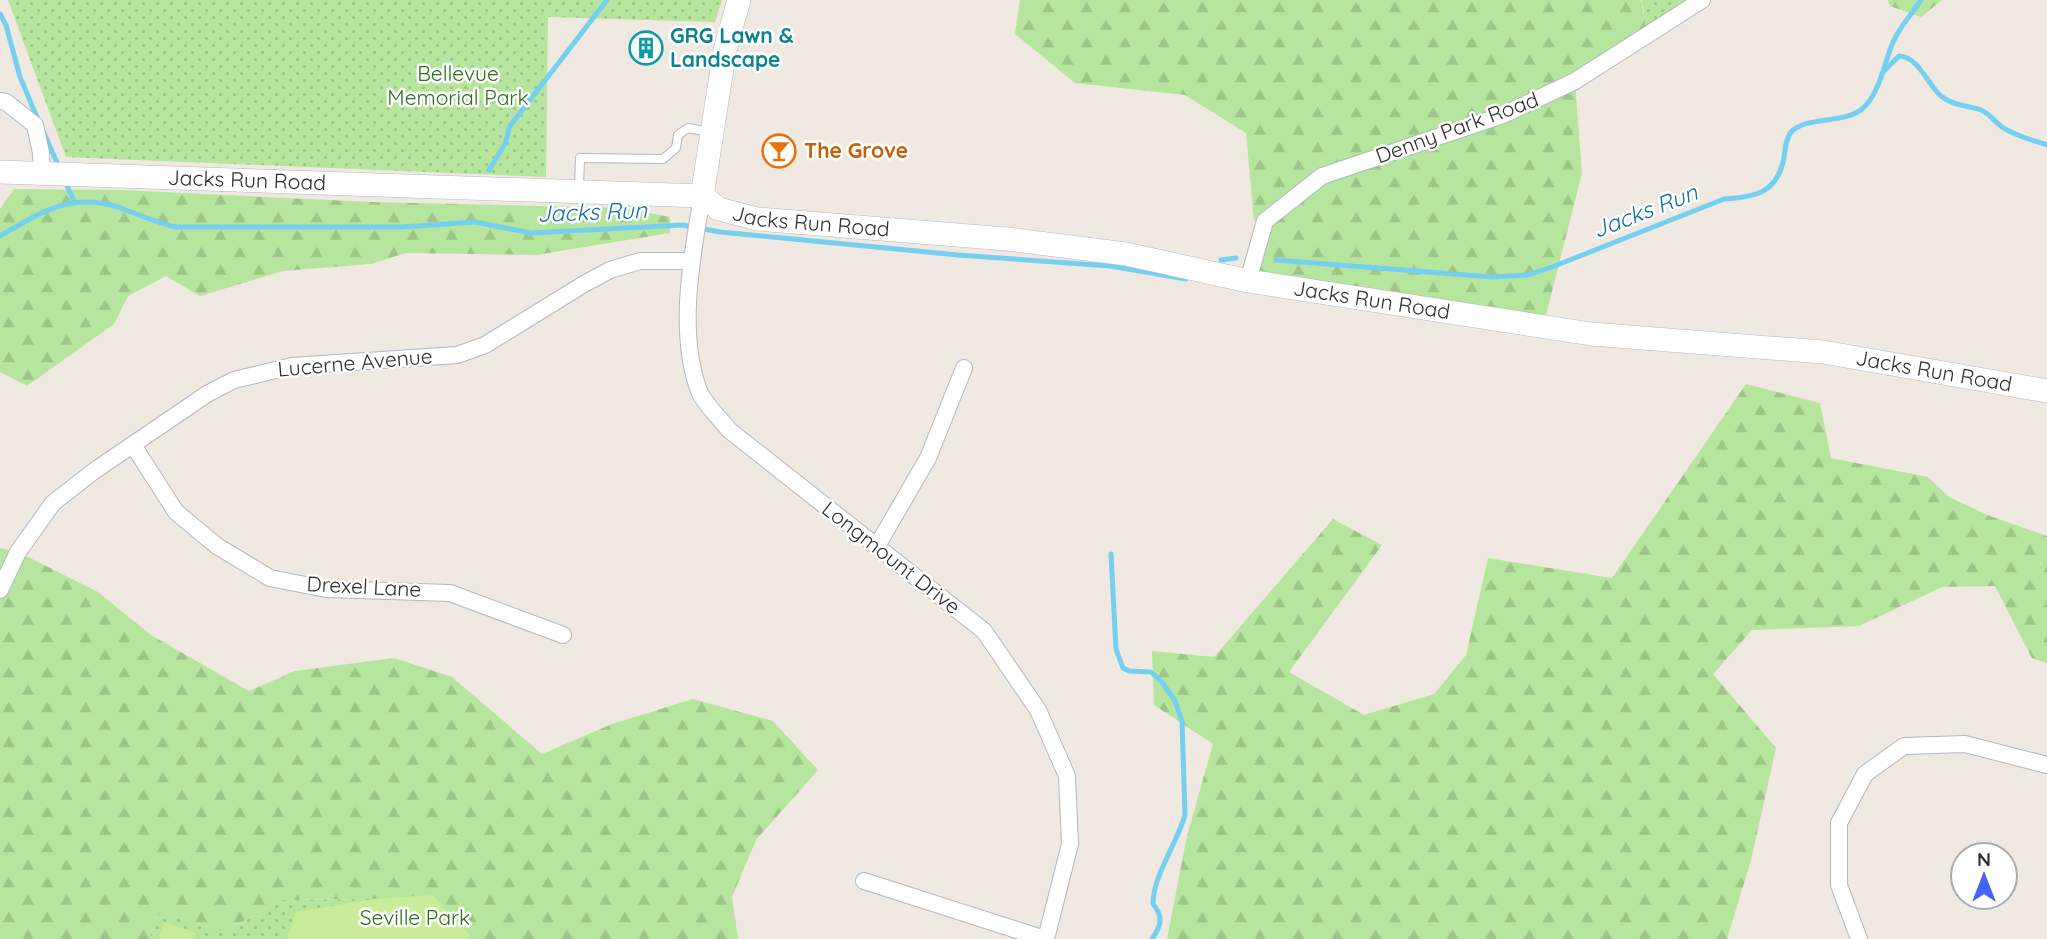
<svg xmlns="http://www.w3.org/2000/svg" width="2047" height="939" viewBox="0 0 2047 939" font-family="Quicksand,sans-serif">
<defs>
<pattern id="forest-firs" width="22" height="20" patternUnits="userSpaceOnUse" patternTransform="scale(1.75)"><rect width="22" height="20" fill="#b6e59e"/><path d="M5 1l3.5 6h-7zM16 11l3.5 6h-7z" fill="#9dc588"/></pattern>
<pattern id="park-dots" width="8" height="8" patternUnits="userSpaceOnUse" patternTransform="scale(1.75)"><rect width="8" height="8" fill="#b6e59e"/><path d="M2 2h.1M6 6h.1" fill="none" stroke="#9dc588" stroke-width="1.8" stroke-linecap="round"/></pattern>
</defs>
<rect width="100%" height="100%" fill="#efe9e1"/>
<g fill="url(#forest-firs)">
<polygon points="1020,0 1641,0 1648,36 1575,82 1582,173 1543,327 1248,281 1264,221 1254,221 1246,133 1185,95 1075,83 1015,34"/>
<polygon points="1888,0 1942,0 1921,17 1890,6"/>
<polygon points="14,189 120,190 371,202 625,208 670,217 670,233 536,255 406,253 371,264 283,271 200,296 166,276 128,296 114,324 27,386 0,372 0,209"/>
<polygon points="1746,384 1820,403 1831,458 1928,477 1949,497 1990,516 2047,536 2047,663 2032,658 1995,586 1942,587 1859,626 1752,630 1713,674 1776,748 1751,860 1727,939 1167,939 1187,836 1213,744 1154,705 1152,651 1214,657 1333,519 1382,545 1289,672 1364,715 1434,694 1466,655 1488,558 1612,578"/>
<polygon points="0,548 18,552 98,592 151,635 249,691 295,671 394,658 452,677 542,754 612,724 693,699 773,721 818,770 756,840 732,897 738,939 474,939 469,934 373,899 282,900 224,932 159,911 149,939 0,939"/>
</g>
<g fill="url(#park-dots)">
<polygon points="8,0 722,0 715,22 548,17 546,177 66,157"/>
<polygon points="1642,0 1688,0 1646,27"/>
<polygon points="433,895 474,939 149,939 159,911 224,932 282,900 373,899"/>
</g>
<g fill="#c9ec9a">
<polygon points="433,895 469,934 469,939 286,939 296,912 373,899"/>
<polygon points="164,922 196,933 194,939 158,939"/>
</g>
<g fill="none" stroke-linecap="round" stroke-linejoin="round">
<g stroke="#75cff0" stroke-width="5">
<polyline points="0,14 6,25 20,77 39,122"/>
<path d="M1884 71 1899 56C1919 57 1927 84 1941 96 1953 106 1967 105 1981 110 1990 114 1994 121 2002 127 2015 136 2032 140 2047 145"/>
<polyline points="43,131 59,167"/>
<polyline points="489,170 505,144 510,126 607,0"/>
<polyline points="64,179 74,201"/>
<path d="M0 236C40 213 69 192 118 207 137 214 154 222 175 227H402L475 222 531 233 682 225 720 232 958 255 1110 266 1186 279"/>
<polyline points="1221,260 1236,258"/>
<path d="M1276 260 1492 277 1528 275 1552 267 1724 199C1756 197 1777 193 1784 158 1785 149 1786 139 1791 132 1806 116 1844 124 1862 109 1882 92 1884 58 1896 36 1903 23 1913 12 1921 0"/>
<path d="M1111 554 1116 649 1123 668 1129 671 1151 672 1162 682 1175 701 1182 721 1185 815C1177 844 1153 875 1153 904 1164 917 1161 926 1152 939"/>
</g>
<defs>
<polyline id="lane" points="579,188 580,158 663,159 676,148 678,135 688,128 709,132"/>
<g id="street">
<polyline points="0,101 6,102 35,125 41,153 42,173"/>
<path d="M702 196C692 257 677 331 699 391 705 405 720 418 729 430L984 631 1038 710 1067 776 1070 844 1046 939"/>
<polyline points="1248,281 1265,221 1322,176 1503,115 1575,81 1702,0"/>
<polyline points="133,445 176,512 217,546 270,578 326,589 450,593 563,635"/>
<polyline points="877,546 928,458 964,368"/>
<polyline points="0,590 18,552 53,503 94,471 207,394 234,380 292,366 457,355 485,345 584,284 610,270 640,261 691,261"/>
<polyline points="864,881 1045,939"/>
<polyline points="1859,939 1839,885 1839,823 1865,774 1904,746 1965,744 2047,765"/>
</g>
<g id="secondary">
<path id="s1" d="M0 172 702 196 719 209 757 219 1007 239 1126 254 1248 281 1591 334 1823 352 2047 391"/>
<polyline points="702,196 725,50 739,0"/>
</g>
</defs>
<use href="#lane" stroke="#b4b7c1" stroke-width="10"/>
<use href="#street" stroke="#b4b7c1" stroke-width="18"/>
<use href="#secondary" stroke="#b4b7c1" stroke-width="24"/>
<use href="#lane" stroke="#fff" stroke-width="8"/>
<use href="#street" stroke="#fff" stroke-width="16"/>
<use href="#secondary" stroke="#fff" stroke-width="23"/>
</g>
<defs>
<symbol id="building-ring" viewBox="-11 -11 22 22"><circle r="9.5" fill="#fff" stroke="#0f9aa8" stroke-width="1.5"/><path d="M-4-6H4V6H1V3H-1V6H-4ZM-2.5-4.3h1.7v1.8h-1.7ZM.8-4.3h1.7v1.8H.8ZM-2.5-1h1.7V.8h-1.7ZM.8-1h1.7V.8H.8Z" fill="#0f9aa8"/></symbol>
<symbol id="bar-ring" viewBox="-11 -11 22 22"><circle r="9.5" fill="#fff" stroke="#e8710a" stroke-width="1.5"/><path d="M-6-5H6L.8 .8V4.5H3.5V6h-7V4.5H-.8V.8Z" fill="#e8710a"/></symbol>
</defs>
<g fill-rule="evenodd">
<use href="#building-ring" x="627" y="29" width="38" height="38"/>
<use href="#bar-ring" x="760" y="132" width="38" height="38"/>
</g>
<g text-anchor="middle" stroke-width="5" stroke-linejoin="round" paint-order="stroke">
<g font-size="21" font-weight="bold" fill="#0d838f" stroke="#fff" text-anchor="start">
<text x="670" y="43">GRG Lawn &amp;<tspan x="670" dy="24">Landscape</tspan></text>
</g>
<g font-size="21" fill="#2c6e1b" stroke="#fff">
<text x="458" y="81">Bellevue<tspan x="458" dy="24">Memorial Park</tspan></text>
<text x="415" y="925">Seville Park</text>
</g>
<g font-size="21" fill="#2e2e2e" stroke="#fff">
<text transform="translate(1457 128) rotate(-20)" y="7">Denny Park Road</text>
<text dy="7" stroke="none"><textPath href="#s1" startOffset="247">Jacks Run Road</textPath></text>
<text dy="7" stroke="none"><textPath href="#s1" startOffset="817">Jacks Run Road</textPath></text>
<text dy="7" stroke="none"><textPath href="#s1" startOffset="1384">Jacks Run Road</textPath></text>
<text transform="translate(355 363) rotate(-5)" y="7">Lucerne Avenue</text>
<text dy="7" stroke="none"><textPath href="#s1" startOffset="1951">Jacks Run Road</textPath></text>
<text transform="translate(891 558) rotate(38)" y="7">Longmount Drive</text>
<text transform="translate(364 587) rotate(3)" y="7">Drexel Lane</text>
</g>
<g font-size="21" font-weight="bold" fill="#c56008" stroke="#fff" text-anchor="start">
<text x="804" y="158">The Grove</text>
</g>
<g font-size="23" font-style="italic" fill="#0d6fa3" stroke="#fff">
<text transform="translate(1645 211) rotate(-21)" y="8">Jacks Run</text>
<text transform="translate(592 212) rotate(-2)" y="8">Jacks Run</text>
</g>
</g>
<g transform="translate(1984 876)"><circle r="33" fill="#ffffff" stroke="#ababab" stroke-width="2"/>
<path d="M0-5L12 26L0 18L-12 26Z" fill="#4264fb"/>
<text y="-10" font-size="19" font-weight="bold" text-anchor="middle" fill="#2e2e2e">N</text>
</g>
</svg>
